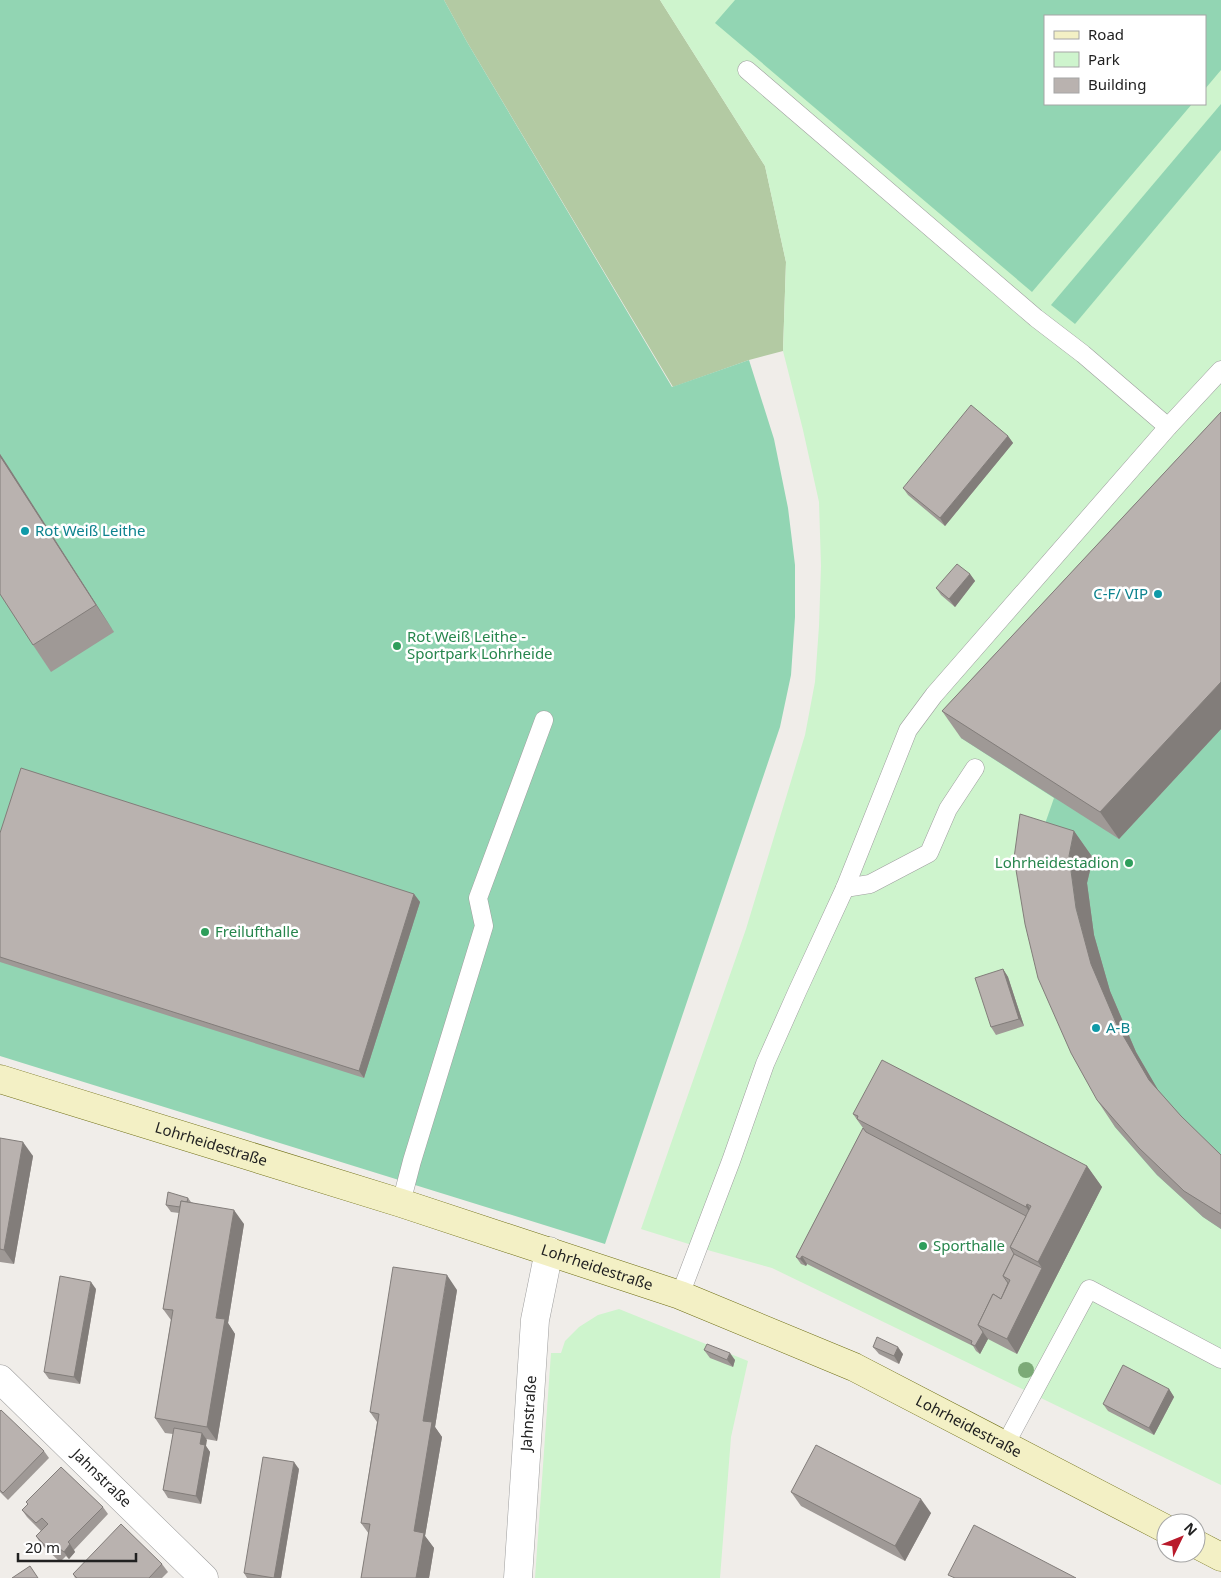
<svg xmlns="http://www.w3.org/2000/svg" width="1221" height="1578" viewBox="0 0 1221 1578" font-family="'Noto Sans',sans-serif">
<rect width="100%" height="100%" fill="#f0ede9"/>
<polygon fill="#b3caa3" points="444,0 660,0 765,166 786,262 783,351 749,360 673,387 467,42"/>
<g fill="#cef4cd" fill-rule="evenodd">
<path d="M660 0H1221V1485L772 1268 711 1251 641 1229 746 929 805 735 815 682 819 626 821 566 819 502 803 430 783 351 786 262 765 166ZM1045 16H1205V104H1045Z"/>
<polygon points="619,1309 748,1361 731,1437 720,1578 535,1578 551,1353 561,1353 565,1341 579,1327 598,1315"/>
</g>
<g fill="#92d5b3">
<polygon points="0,0 444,0 467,42 672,387 749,360 774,439 788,508 795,565 795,617 791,675 780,727 605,1244 0,1056"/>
<polygon points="735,0 1221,0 1221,70 1205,89 1205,16 1045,16 1045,104 1192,104 1032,292 715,23"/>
<polygon points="1221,104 1221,150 1075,324 1051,305"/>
<polygon points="1221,459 1221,1229 1203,1217 1157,1175 1115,1127 1089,1080 1039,841 1054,798 961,738"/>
</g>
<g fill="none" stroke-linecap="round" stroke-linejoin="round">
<defs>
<g id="lane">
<polyline points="747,70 1036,318 1083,354 1168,427"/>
<polyline points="845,888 870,884 929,853 948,809 975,768"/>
<polyline points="401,1203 412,1161 484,926 478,898 544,720"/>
<polyline points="680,1295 731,1161 765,1064 797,992 845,888 908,730 934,695 1168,427 1221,370"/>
<polyline points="1005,1445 1089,1289 1221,1359"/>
</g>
<g id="street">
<path id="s1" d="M0 1379 204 1578"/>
<path id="s2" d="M518 1578 535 1320 549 1251"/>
</g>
<g id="secondary">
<path id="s3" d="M0 1079 401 1203 680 1295 854 1367 1166 1529"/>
<polyline points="1196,1544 1221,1557"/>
</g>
</defs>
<use href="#lane" stroke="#9e9e9e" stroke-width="19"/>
<use href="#street" stroke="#9e9e9e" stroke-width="29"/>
<use href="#secondary" stroke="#6d6d13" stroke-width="29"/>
<use href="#lane" stroke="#fff" stroke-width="18"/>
<use href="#street" stroke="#fff" stroke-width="28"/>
<use href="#secondary" stroke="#f3f0c5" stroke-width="28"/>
</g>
<circle fill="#7caa77" cx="1026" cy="1370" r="8"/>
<g fill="#9f9996">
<polygon points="1221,412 1221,729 1119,839 961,738 942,711"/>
<polygon points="1008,436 1013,443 945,526 908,495 903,488"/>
<polygon points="0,454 114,632 51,672 33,645 0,594"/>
<polygon points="970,574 975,581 955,607 941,595 936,588"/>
<polygon points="1074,831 1093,858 1087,883 1094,935 1110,991 1136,1052 1158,1090 1181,1116 1221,1155 1221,1229 1203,1217 1157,1175 1115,1127 1097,1100"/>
<polygon points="0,833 414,894 420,902 364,1078 0,962"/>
<polygon points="1003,969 1008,977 1024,1026 996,1035 991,1027"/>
<polygon points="853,1114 1087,1166 1102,1187 1053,1283 1017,1354 988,1339 980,1354 976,1351 973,1346 807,1264 806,1266 801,1264 796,1257 863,1128"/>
<polygon points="0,1138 33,1156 14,1264 0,1262"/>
<polygon points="188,1198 191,1202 244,1224 228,1323 235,1334 217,1441 206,1439 206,1446 210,1452 201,1504 168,1498 163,1490 173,1434 165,1433 155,1418 171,1320 163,1309 179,1213 171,1212 166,1205"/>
<polygon points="96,1289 80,1384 49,1379 44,1372"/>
<polygon points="457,1290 435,1427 442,1437 425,1536 434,1548 429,1578 361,1578 369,1534 361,1523 377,1422 370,1412"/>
<polygon points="873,1347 903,1354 899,1364 879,1354"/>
<polygon points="704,1350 735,1360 733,1367 710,1358"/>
<polygon points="1169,1389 1174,1397 1154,1435 1108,1411 1103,1404"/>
<polygon points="0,1411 44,1451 49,1458 8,1500 0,1492"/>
<polygon points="299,1469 281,1578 247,1578 244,1573"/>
<polygon points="791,1492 931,1513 905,1561 801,1506"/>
<polygon points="103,1507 108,1514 74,1550 75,1552 69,1559 66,1556 60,1562 41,1544 36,1536 41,1531 27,1517 22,1510"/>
<polygon points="162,1564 168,1572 162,1578 75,1578 73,1574"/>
</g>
<g fill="#827d7a">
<polygon points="1008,436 1013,443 945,526 940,518"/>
<polygon points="0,454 8,466 114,632 96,605 0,456"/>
<polygon points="970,574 975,581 955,607 949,599"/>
<polygon points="1221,682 1221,729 1119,839 1100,812"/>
<polygon points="1074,831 1093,858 1087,883 1094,935 1110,991 1136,1052 1168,1107 1149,1080 1117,1025 1091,964 1076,908 1069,856"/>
<polygon points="414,894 420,902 364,1078 359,1071"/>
<polygon points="1003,969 1008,977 1024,1026 1019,1019"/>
<polygon points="23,1142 33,1156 14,1264 4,1250"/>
<polygon points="1087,1166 1102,1187 1053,1283 1017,1354 1007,1339 1042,1268 1038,1262"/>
<polygon points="1027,1204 1039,1222 1038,1224 1026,1207"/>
<polygon points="234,1210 244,1224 228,1323 235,1334 217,1441 207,1427 216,1318"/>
<polygon points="802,1256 807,1264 806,1266 800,1259"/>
<polygon points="447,1275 457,1290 435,1427 442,1437 425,1536 434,1548 429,1578 416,1578 414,1531 423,1421"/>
<polygon points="91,1282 96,1289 80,1384 74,1377"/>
<polygon points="983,1332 988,1339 980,1354 975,1346"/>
<polygon points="898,1347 903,1354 899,1364 894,1356"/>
<polygon points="730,1353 735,1360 733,1367 727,1360"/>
<polygon points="1169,1389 1174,1397 1154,1435 1149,1428"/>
<polygon points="202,1433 207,1440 206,1446 210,1452 201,1504 196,1496 200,1444"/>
<polygon points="294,1462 299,1469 281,1578 274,1578"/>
<polygon points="921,1499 931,1513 905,1561 895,1546"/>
<polygon points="70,1544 75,1552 69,1559 64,1552"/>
</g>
<g fill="#b9b2af" stroke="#827d7a">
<polygon points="971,405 1008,436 940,518 903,488"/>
<polygon points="1221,412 1221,682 1100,812 942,711"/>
<polygon points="0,456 96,605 33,645 0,594"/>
<polygon points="957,564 970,574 949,599 936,588"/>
<polygon points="21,768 414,894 359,1071 0,957 0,833"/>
<polygon points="1020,814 1074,831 1069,856 1076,908 1091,964 1117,1025 1149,1080 1181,1116 1221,1155 1221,1214 1184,1191 1139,1148 1097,1100 1071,1053 1038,978 1025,924 1014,858"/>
<polygon points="1003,969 1019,1019 991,1027 975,978"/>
<polygon points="882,1060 1087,1166 1038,1262 1010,1247 1031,1206 1027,1204 1026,1207 857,1119 858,1116 853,1114"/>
<polygon points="863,1128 866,1132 1026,1216 1010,1247 1014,1254 1003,1276 1008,1283 1001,1299 993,1294 978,1325 983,1332 975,1346 971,1344 972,1341 802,1256 800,1259 796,1257"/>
<polygon points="0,1138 23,1142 4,1250 0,1249"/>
<polygon points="168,1192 188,1198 187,1202 181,1201 180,1207 166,1205"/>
<polygon points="181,1201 234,1210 216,1318 225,1319 207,1427 155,1418 173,1310 163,1309"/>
<polygon points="1014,1254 1042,1268 1007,1339 978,1325 993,1294 1001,1299 1010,1280 1003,1276"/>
<polygon points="393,1267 447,1275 423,1421 432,1422 414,1531 424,1533 416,1578 361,1578 370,1524 361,1523 379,1414 370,1412"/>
<polygon points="60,1276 91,1282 74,1377 44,1372"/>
<polygon points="877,1337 898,1347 894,1356 873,1347"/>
<polygon points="707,1344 730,1353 727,1360 704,1350"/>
<polygon points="1123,1365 1169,1389 1149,1428 1103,1404"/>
<polygon points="1,1410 44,1451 3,1493 0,1490 0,1411"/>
<polygon points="174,1428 202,1433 200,1444 205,1445 196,1496 163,1490"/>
<polygon points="816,1445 921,1499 895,1546 791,1492"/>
<polygon points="263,1457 294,1462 274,1578 244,1573"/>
<polygon points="61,1467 103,1507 68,1542 70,1544 64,1552 60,1549 54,1555 36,1536 48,1524 42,1518 36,1523 22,1510 28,1504 26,1502"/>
<polygon points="121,1524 162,1564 149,1578 77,1578 73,1574"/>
<polygon points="974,1525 1076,1578 955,1578 948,1575"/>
<polygon points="30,1566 38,1578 12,1578"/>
</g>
<g fill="#0f9aa8" stroke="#fff" stroke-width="2">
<circle cx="25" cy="531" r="5"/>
<circle cx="1158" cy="594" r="5"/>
<circle cx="1096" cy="1028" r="5"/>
</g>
<g fill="#2e9e5b" stroke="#fff" stroke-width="2">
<circle cx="397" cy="646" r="5"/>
<circle cx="1129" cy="863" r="5"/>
<circle cx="205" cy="932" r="5"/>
<circle cx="923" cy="1246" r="5"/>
</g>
<g text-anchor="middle" stroke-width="5" stroke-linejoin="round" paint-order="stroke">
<g font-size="15" fill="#0d838f" stroke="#fff" text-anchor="start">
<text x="35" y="536">Rot Weiß Leithe</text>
<text x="1148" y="599" text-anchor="end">C-F/ VIP</text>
<text x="1106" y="1033">A-B</text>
</g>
<g font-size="15" fill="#27864d" stroke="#fff" text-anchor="start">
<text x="407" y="642">Rot Weiß Leithe -<tspan x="407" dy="17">Sportpark Lohrheide</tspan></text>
<text x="1119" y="868" text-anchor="end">Lohrheidestadion</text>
<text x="215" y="937">Freilufthalle</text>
<text x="933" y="1251">Sporthalle</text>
</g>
<g font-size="15" fill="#212121" stroke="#fff">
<text dy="5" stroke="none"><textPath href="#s3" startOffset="221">Lohrheidestraße</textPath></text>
<text dy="5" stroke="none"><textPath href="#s3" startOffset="626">Lohrheidestraße</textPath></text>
<text dy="5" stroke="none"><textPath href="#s2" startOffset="165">Jahnstraße</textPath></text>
<text dy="5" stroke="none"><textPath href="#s3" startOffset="1031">Lohrheidestraße</textPath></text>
<text dy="5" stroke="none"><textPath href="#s1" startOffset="142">Jahnstraße</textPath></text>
</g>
</g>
<rect x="1044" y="15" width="162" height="90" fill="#ffffff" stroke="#a6a6a6"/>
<rect x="1054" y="31" width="25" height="8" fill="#f3f0c5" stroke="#a6a6a6"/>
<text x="1088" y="40" font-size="15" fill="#212121">Road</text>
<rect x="1054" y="52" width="25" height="15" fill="#cef4cd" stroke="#a6a6a6"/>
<text x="1088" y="65" font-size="15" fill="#212121">Park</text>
<rect x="1054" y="78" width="25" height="15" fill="#b9b2af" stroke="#a6a6a6"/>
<text x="1088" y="90" font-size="15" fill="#212121">Building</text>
<g transform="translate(1181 1538) rotate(47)"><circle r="24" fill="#ffffff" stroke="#a6a6a6"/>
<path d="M0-4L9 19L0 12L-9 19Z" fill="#b91a2b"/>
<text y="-8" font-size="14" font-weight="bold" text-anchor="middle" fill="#212121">N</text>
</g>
<path d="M18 1553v8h118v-8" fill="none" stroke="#212121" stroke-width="2.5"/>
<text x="25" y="1553" font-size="15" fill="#212121" stroke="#ffffff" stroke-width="4" paint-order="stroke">20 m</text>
</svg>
